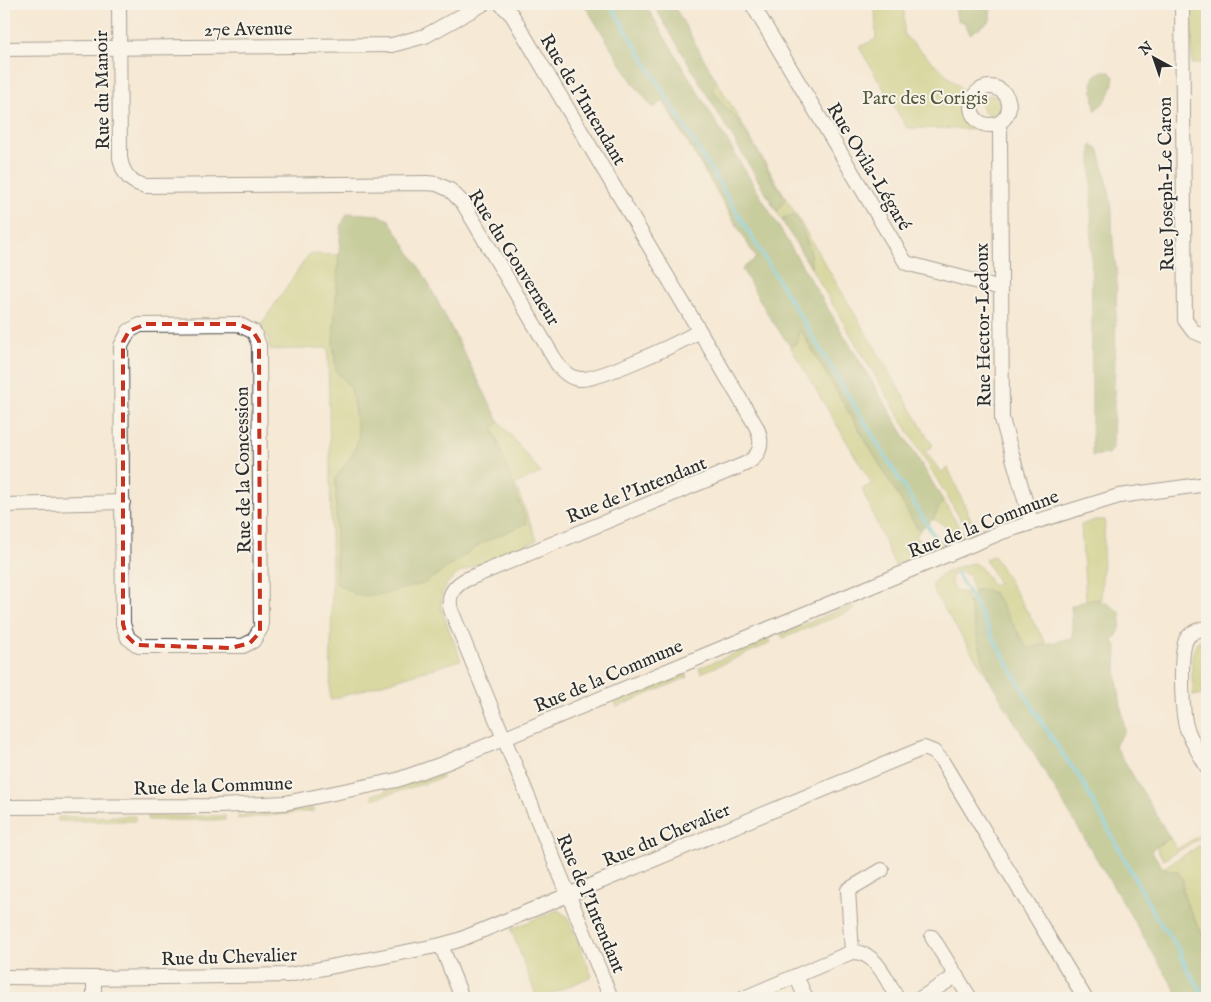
<svg xmlns="http://www.w3.org/2000/svg" width="1211" height="1002" viewBox="0 0 1211 1002" font-family="'IM FELL English',serif">
<rect width="100%" height="100%" fill="#f7f3e8"/>
<filter id="ink" filterUnits="userSpaceOnUse"><feTurbulence type="fractalNoise" baseFrequency=".02" numOctaves="2"/><feDisplacementMap in="SourceGraphic" scale="10" xChannelSelector="R" yChannelSelector="G"/><feConvolveMatrix kernelMatrix="1 2 1 2 8 2 1 2 1" color-interpolation-filters="sRGB"/></filter>
<filter id="wash" filterUnits="userSpaceOnUse"><feTurbulence type="fractalNoise" baseFrequency=".0096" numOctaves="4" result="noise"/><feDisplacementMap in="SourceGraphic" scale="20" xChannelSelector="R" yChannelSelector="G"/><feGaussianBlur stdDeviation="1.12" result="paint"/><feColorMatrix in="noise" values="0 0 0 0 0 0 0 0 0 0 0 0 0 0 0 0 0 1.4 0 .05"/><feComposite in="paint" operator="in"/></filter>
<g filter="url(#wash)">
<rect width="100%" height="100%" fill="#f5e9d5"/>
<g fill="#b7c466" stroke="#717848">
<polygon points="875,4 904,4 904,35 966,93 965,115 979,129 907,128 859,47 876,39"/>
<polygon points="1191,4 1207,4 1207,63 1192,64"/>
<polygon points="716,80 933,446 925,451 941,472 948,468 977,533 970,535 811,268 810,249 788,216 781,219 777,212 785,199 735,116 724,106 712,89"/>
<circle cx="991" cy="105" r="10"/>
<path d="M309 254 339 255 333 342 336 371 351 388 359 437 354 452 336 478V578L460 558 482 543 526 523 493 429 499 421 541 473 515 484 537 540 463 571C446 580 439 592 442 611L461 660 330 700 332 589 328 348 270 350 268 338 260 326Z"/>
<path d="M800 330 919 531 916 537 922 548 928 549 948 535C947 526 941 522 932 519L943 500 965 537 895 566 862 489 872 484 790 346 798 342V333Z"/>
<polygon points="1095,520 1105,520 1101,599 1086,600 1081,525"/>
<path d="M994 556 1046 643 1028 649 994 593 976 590 973 593 970 576 960 571 952 575 951 584 955 591 966 593 985 667 992 684 938 599C936 595 932 589 933 584 936 574 964 564 974 563L981 568 992 584H999L985 559Z"/>
<polygon points="853,604 855,609 783,638 781,634"/>
<path d="M1207 638V695H1193C1193 679 1185 640 1207 638Z"/>
<polygon points="770,639 771,643 701,673 699,668"/>
<polygon points="686,673 688,677 617,707 615,703"/>
<polygon points="441,774 442,778 373,799 372,795"/>
<polygon points="313,808 314,811 238,819 238,816"/>
<polygon points="135,816 135,821 58,821 58,817"/>
<rect x="148" y="816" width="77" height="4"/>
<polygon points="1207,831 1207,834 1163,860 1156,847 1170,838 1177,849"/>
<path d="M1207 841V863L1205 866 1207 875V942C1196 922 1181 902 1183 879L1178 872 1163 868Z"/>
<polygon points="558,910 568,917 592,976 542,998 537,998 511,929"/>
</g>
<g fill="#91aa5b" stroke="#5e6a43">
<polygon points="584,4 645,4 943,500 934,518 919,531 801,330 798,333 798,342 790,346 770,318 742,269 756,258 663,101 653,108 633,83"/>
<polygon points="653,4 673,4 716,80 712,89 724,106 735,116 785,199 777,212"/>
<polygon points="991,5 990,21 970,34 965,23 957,20 955,7"/>
<path d="M1103 71H1109L1114 77C1112 92 1108 101 1095 110L1092 84 1096 74Z"/>
<path d="M1091 145 1099 150C1104 171 1111 192 1112 213 1112 234 1113 251 1117 272L1113 448 1108 454 1092 456Z"/>
<polygon points="348,213 379,215 389,220 423,273 499,421 493,429 527,523 482,543 425,583 384,594 359,596 337,584 336,578 336,478 354,452 359,437 351,388 336,371 333,342 341,225"/>
<polygon points="796,215 810,249 811,268 781,219"/>
<path d="M983 589 994 593 1028 649 1073 637 1071 606C1096 596 1098 597 1120 612 1122 623 1121 632 1113 641L1117 647 1116 674 1125 731 1115 745 1170 838 1151 850 1163 868 1177 872 1183 879 1182 891 1189 909 1207 942V998H1180L992 684 985 667 969 602 976 590Z"/>
</g>
<g fill="none" stroke-linecap="round" stroke-linejoin="round">
<g stroke="#54bfcf" stroke-width="4">
<polyline points="610,4 937,541"/>
<path d="M956 573C972 595 983 619 996 643 1022 688 1047 736 1079 776L1156 917 1178 948 1187 969 1206 998"/>
</g>
</g>
</g>
<g filter="url(#ink)">
<g fill="none" stroke-linecap="round" stroke-linejoin="round">
<defs>
<g id="minor">
<path d="M119 4 120 158C123 174 130 183 146 186L427 183 437 184 450 190 463 203 558 365C564 373 571 379 581 379 599 380 682 342 699 331"/>
<path d="M501 4 512 15 756 426C764 443 761 456 745 464L465 580C453 587 447 596 451 610L611 998"/>
<polyline points="752,4 906,263 1001,288"/>
<polyline points="1182,4 1185,320 1193,331 1207,337"/>
<polyline points="4,49 392,45 425,36 483,4"/>
<circle cx="990" cy="106" r="19"/>
<polyline points="997,124 1000,131 1002,419 1031,521"/>
<polygon points="238,324 254,332 259,345 261,628 253,641 243,646 139,646 128,638 123,624 121,346 129,331 140,325"/>
<polyline points="4,505 123,502"/>
<path d="M1207 628C1199 629 1192 631 1187 638 1179 651 1182 710 1186 726 1190 740 1200 754 1207 767"/>
<polyline points="4,807 218,806 285,803 397,780 445,763 1002,532 1119,496 1207,484"/>
<polyline points="932,937 970,998"/>
<polyline points="441,945 462,998"/>
<polyline points="852,952 848,890 882,870"/>
<polyline points="796,976 806,998"/>
<polyline points="4,977 94,978 289,975 441,945 459,940 924,748 934,752 942,761 1085,998"/>
<polyline points="94,978 94,998"/>
<path d="M744 998 852 952C877 952 886 979 897 998"/>
<polyline points="921,998 956,976"/>
</g>
</defs>
<use href="#minor" stroke="#494844" stroke-width="16"/>
<use href="#minor" stroke="#fff" stroke-width="14"/>
</g>
</g>
<path d="M0 0H1211V1002H0ZM146 324H238L252 330 259 341 260 632 250 643 231 648 136 645 126 635 123 624V342L129 331Z" fill="#f5e9d5" fill-opacity=".55" fill-rule="evenodd"/>
<path fill="none" stroke="#c8321e" stroke-width="4" stroke-dasharray="10 6" stroke-linejoin="round" d="M146 324H238L252 330 259 341 260 632 250 643 231 648 136 645 126 635 123 624V342L129 331Z"/>
<g text-anchor="middle" stroke-width="4" stroke-linejoin="round" paint-order="stroke">
<g font-size="19" fill="#2b2b2b" stroke="#f7f3e8">
<text transform="translate(248 28) rotate(-1)" y="7">27e Avenue</text>
<text transform="translate(101 90) rotate(-91)" y="7">Rue du Manoir</text>
<text transform="translate(584 99) rotate(59)" y="7">Rue de l'Intendant</text>
<text transform="translate(870 166) rotate(59)" y="7">Rue Ovila-Légaré</text>
<text transform="translate(1165 184) rotate(-91)" y="7">Rue Joseph-Le Caron</text>
<text transform="translate(515 257) rotate(58)" y="7">Rue du Gouverneur</text>
<text transform="translate(982 325) rotate(-91)" y="7">Rue Hector-Ledoux</text>
<text transform="translate(242 470) rotate(-91)" y="7">Rue de la Concession</text>
<text transform="translate(636 489) rotate(-22)" y="7">Rue de l'Intendant</text>
<text transform="translate(983 523) rotate(-21)" y="7">Rue de la Commune</text>
<text transform="translate(608 675) rotate(-23)" y="7">Rue de la Commune</text>
<text transform="translate(213 785) rotate(-2)" y="7">Rue de la Commune</text>
<text transform="translate(666 834) rotate(-23)" y="7">Rue du Chevalier</text>
<text transform="translate(592 903) rotate(67)" y="7">Rue de l'Intendant</text>
<text transform="translate(229 956) rotate(-2)" y="7">Rue du Chevalier</text>
</g>
<g font-size="19" fill="#55593d" stroke="#f7f3e8">
<text x="925" y="104">Parc des Corigis</text>
</g>
</g>
<rect width="1211" height="1002" fill="none" stroke="#f7f3e8" stroke-width="20"/>
<g transform="translate(1154 58) rotate(320)" stroke="#f7f3e8" stroke-width="4" paint-order="stroke">
<path d="M0-4L9 19L0 12L-9 19Z" fill="#2b2b2b"/>
<text y="-8" font-size="14" font-weight="bold" text-anchor="middle" fill="#2b2b2b">N</text>
</g>
</svg>
